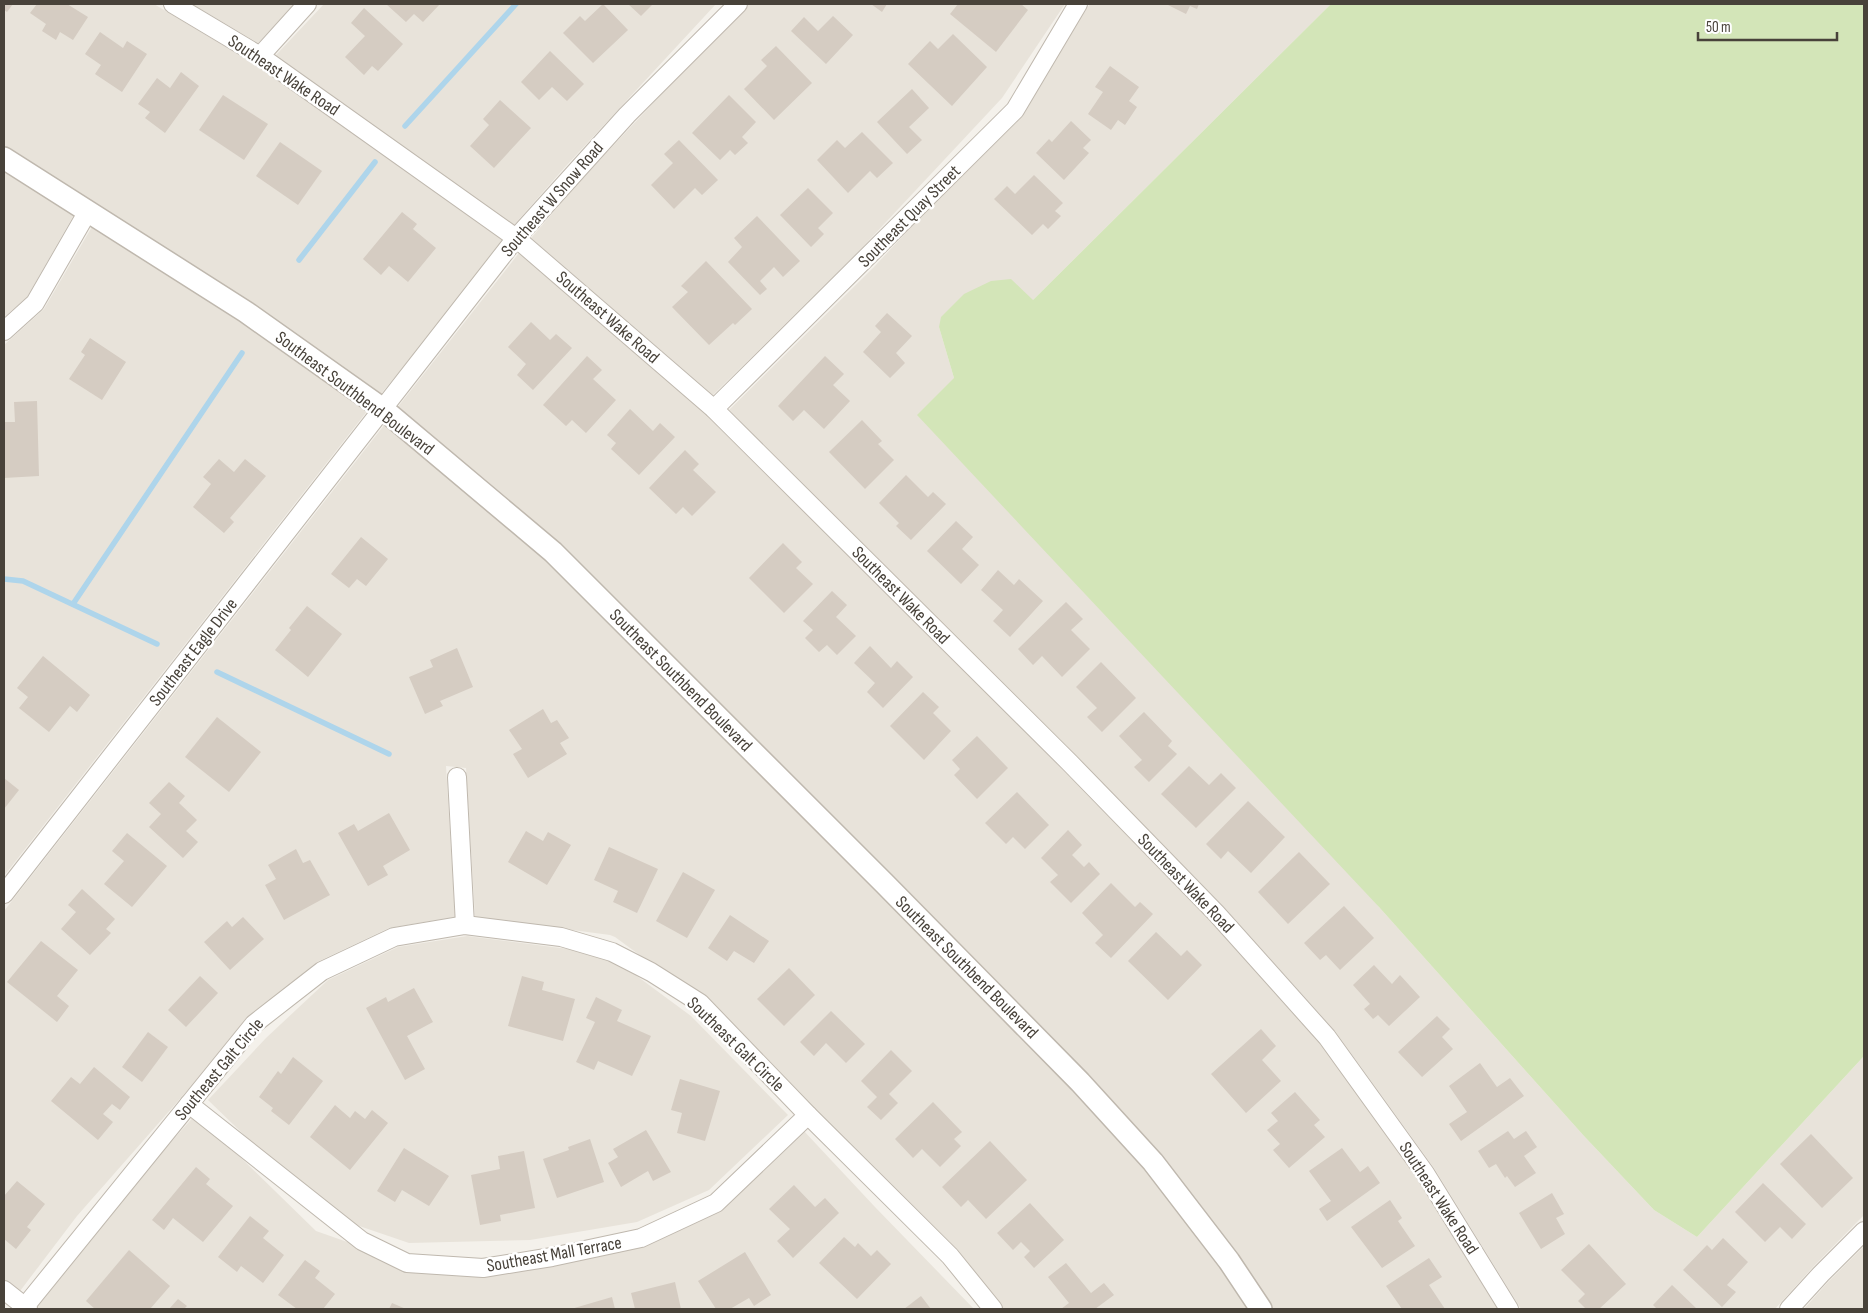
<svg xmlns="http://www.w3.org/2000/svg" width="1868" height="1313" viewBox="0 0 1868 1313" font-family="'Sofia Sans Condensed',sans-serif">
<rect width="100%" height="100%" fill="#f4f1eb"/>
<g fill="#e8e3da">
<polygon points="4,4 154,4 254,64 502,240 427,338 380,395 84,197 4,146"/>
<polygon points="192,4 295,4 258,43"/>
<polygon points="324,4 716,4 566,166 514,225 276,55"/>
<polygon points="746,4 1065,4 1002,98 858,252 713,395 531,238 581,180"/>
<polygon points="1090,4 1331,4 1033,300 939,327 954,378 1379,907 1584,1136 1654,1210 1697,1237 1864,1056 1864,1215 1813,1267 1775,1309 1521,1309 1434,1168 1335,1031 1223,906 1076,757 729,410 874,267 1018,112"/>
<polygon points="4,169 75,213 27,297 4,317"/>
<polygon points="93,225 241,320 368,410 4,876 4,345 44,309"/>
<polygon points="519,253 708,416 1063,770 1209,919 1320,1043 1417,1178 1498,1309 1273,1309 1236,1255 1161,1156 397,408"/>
<polygon points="385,424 546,559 877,890 1073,1089 1145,1168 1221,1266 1250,1309 1001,1309 704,1002 615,937 610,935 475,917 466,768 446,766 455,917 389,928 317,962 251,1023 186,1092 77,1216 17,1295 4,1285 4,911"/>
<polygon points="467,936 607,954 691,1016 788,1115 709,1190 637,1222 530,1240 409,1243 327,1215 208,1100 266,1038 328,980 398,947"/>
<polygon points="196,1114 316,1231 410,1264 533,1260 723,1207 803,1130 875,1207 974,1309 34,1309 93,1230"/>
<polygon points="1864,1246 1864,1309 1804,1309 1828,1282"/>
</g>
<polygon fill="#d3e5b8" points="1331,4 1864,4 1864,1056 1697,1237 1654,1210 1584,1136 1379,907 917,415 954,378 939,327 941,317 964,294 991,281 1011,279 1033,300"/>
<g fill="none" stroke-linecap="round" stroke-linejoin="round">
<g stroke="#aed5eb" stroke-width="5.5">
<polyline points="405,126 516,4"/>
<polyline points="299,260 375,162"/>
<polyline points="4,579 23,581 157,644"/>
<polyline points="73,604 242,353"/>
<polyline points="217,672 389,754"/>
</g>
</g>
<g fill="#d5ccc2">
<polygon points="4,4 13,4 7,12 4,10"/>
<polygon points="37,4 67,4 88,17 73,40 60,32 56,40 42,31 46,24 30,13"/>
<polygon points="386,4 440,4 423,22 414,14 406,22"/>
<polygon points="603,4 628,30 593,63 563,33 580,16 585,21"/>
<polygon points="628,4 653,4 641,16"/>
<polygon points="871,4 887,4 882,12"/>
<polygon points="958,4 1021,4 1028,10 996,52 950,14"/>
<polygon points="1166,4 1199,4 1197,9 1190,6 1186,14"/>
<polygon points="364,8 403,44 378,71 372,66 364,75 345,57 365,36 351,23"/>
<polygon points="833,16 853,35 826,64 791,31 804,17 818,31"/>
<polygon points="100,32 123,48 127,41 147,54 122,92 95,74 101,65 85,54"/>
<polygon points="953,34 987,67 952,106 908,64 930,41 938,49"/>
<polygon points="776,46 812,83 774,120 744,89 767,66 761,60"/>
<polygon points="550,51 584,84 567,101 552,87 539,100 521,82"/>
<polygon points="1110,66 1139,87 1129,101 1137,107 1125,125 1118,120 1111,130 1088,114 1103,92 1095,87"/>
<polygon points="181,72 199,86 165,133 145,118 150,112 138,104 157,78 170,88"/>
<polygon points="912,89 929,108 909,127 922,140 907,154 877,122"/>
<polygon points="223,95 268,124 244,160 199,130"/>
<polygon points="729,95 756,122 742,137 748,143 735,155 730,150 720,160 692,133"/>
<polygon points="500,100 531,128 494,168 470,146 489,125 483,119"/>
<polygon points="1071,121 1091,140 1083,148 1089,153 1064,180 1036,153 1049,139 1052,142"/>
<polygon points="862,132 893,163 877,178 870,171 848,193 817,160 837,140 845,148"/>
<polygon points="679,140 718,180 702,195 695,188 674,209 651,185 673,163 664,154"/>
<polygon points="280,142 322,171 298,205 256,176"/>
<polygon points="1034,175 1063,203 1055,211 1061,216 1048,229 1043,224 1032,235 994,199 1007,186 1015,194"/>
<polygon points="808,188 833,213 818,228 824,234 811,247 780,215"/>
<polygon points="402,212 417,224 413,229 436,248 408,282 389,266 381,275 363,259"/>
<polygon points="757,216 800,261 783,277 774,267 760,281 767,289 760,295 728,262 742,247 734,238"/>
<polygon points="706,261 752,309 735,325 733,323 709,345 672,307 688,292 681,286"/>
<polygon points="887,313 912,336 896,353 905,363 890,378 863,352 881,332 875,326"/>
<polygon points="531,322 550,340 556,334 572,348 533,390 517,375 526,364 508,347"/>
<polygon points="90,338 126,362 102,400 69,379 85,355 81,352"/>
<polygon points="587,356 602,370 593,379 616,400 586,433 572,420 566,426 543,405"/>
<polygon points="825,356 844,374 833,385 850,401 824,429 804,410 793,421 778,406"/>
<polygon points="37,401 39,476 4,478 4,422 15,422 14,402"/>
<polygon points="630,409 653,431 660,423 675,437 639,475 611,449 616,443 607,435"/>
<polygon points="862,420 882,441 878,444 894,460 865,489 829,452"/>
<polygon points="685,450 699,464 693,470 716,492 692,516 683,507 676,514 649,488"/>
<polygon points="219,459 234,472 245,459 266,476 230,518 234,522 224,533 193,507 211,484 203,477"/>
<polygon points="906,475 928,497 933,492 946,504 911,540 896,526 899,523 879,503"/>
<polygon points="956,521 973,537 962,549 979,565 961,584 927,551"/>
<polygon points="361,537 388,559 366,586 357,579 349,588 331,574"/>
<polygon points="783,543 802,562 796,568 813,584 784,613 749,578"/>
<polygon points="998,570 1014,585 1019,579 1043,601 1010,637 993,621 1003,610 981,590"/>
<polygon points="832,591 847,605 836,617 856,636 837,655 827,645 819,652 805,638 813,630 803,621"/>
<polygon points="1066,602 1083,619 1071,630 1090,649 1062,677 1042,656 1033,665 1018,649"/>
<polygon points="307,606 342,634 308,677 275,650 291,630 289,628"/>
<polygon points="870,646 891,668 897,661 913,677 883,708 867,692 875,683 854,663"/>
<polygon points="457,648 473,687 440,701 443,706 425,714 409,677 433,667 430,660"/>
<polygon points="43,656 90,695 77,712 70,706 49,732 19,708 28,697 17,688"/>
<polygon points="1101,662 1136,698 1102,732 1087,717 1097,708 1076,687"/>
<polygon points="923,692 939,707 933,713 951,731 924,760 890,726"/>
<polygon points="543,709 551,723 557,720 569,738 560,743 567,754 528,778 513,754 522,749 509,730"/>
<polygon points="1144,712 1172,741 1168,746 1177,754 1149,782 1134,767 1142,760 1119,736"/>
<polygon points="217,717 261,752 229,792 185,757"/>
<polygon points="977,736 1008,768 977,799 954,775 960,769 952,760"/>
<polygon points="1189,766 1209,785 1221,773 1236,788 1196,828 1161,794"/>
<polygon points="4,778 19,790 4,809"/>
<polygon points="169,782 185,796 179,803 197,820 186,831 198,842 183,858 149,827 161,814 149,803"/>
<polygon points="1017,792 1049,825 1025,849 1013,837 1006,844 985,823"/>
<polygon points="1248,801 1285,837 1251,873 1228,851 1221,859 1206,844"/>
<polygon points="389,813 410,850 383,866 388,875 368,886 338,833 354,824 358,831"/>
<polygon points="1068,830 1082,845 1072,855 1084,867 1089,862 1100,874 1071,903 1050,882 1058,875 1041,858"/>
<polygon points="526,831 543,841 548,832 571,845 547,885 508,862"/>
<polygon points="127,833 167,866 132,907 104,884 124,861 112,851"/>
<polygon points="609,847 658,869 637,913 613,902 618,891 594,880"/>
<polygon points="296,849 303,863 310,860 330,895 284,920 265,885 276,879 268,865"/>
<polygon points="1299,852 1330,884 1288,924 1258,892"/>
<polygon points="683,872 715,890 687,938 656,921"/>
<polygon points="1111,883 1135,907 1140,902 1153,914 1111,958 1095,943 1103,935 1082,913"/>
<polygon points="82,889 115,919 106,929 111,933 90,955 61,929 76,912 68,905"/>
<polygon points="1344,906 1374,938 1340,970 1326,955 1320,960 1304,943"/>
<polygon points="730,915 769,941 754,963 734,951 727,961 708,948"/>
<polygon points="243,917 264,939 230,970 204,942 227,921 232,927"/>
<polygon points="1156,932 1181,956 1187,950 1202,965 1168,1000 1128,961"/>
<polygon points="41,941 78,970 57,996 69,1006 57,1022 7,982"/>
<polygon points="1374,965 1392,984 1400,975 1420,997 1389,1026 1378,1015 1373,1019 1364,1009 1370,1004 1353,985"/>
<polygon points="789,968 815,995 784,1026 757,999"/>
<polygon points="200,976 218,993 186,1027 168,1010"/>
<polygon points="522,976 544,982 542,990 575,999 563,1041 508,1026"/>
<polygon points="414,988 433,1022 407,1036 425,1069 405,1080 366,1008 386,997 388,1002"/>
<polygon points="596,997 622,1010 617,1021 651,1036 632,1076 598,1061 594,1070 576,1062 595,1022 586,1018"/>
<polygon points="831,1011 865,1044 846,1063 826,1043 814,1056 800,1042"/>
<polygon points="1437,1016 1450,1029 1442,1037 1453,1049 1422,1077 1398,1052"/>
<polygon points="1261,1029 1276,1046 1262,1060 1281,1081 1246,1113 1211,1074"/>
<polygon points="148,1032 168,1047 142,1082 122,1067"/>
<polygon points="891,1050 912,1071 889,1094 898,1103 881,1120 867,1107 877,1097 861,1081"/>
<polygon points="293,1057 323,1081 289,1125 271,1111 273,1108 259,1097 278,1071 281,1074"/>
<polygon points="1480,1063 1497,1087 1510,1078 1524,1096 1461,1141 1449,1124 1467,1112 1449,1086"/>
<polygon points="94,1067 130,1097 120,1110 112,1104 103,1114 113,1122 98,1140 51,1101 71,1077 80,1084"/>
<polygon points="680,1079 720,1091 705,1141 677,1133 682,1113 671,1110"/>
<polygon points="1295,1092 1320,1120 1314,1125 1325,1137 1289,1168 1273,1150 1280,1144 1267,1130 1278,1121 1271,1113"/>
<polygon points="933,1102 962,1132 954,1139 961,1146 940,1167 922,1149 913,1158 895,1139"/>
<polygon points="335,1105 350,1118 355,1111 365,1119 372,1110 388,1123 350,1170 310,1137"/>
<polygon points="646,1130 671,1172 653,1181 648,1171 621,1187 608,1163 618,1157 613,1149"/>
<polygon points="1508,1131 1514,1139 1526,1131 1537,1147 1524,1156 1536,1173 1515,1187 1507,1176 1505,1178 1496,1164 1489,1168 1478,1151"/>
<polygon points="1811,1134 1853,1178 1822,1208 1780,1164"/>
<polygon points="590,1139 604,1182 557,1198 543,1159 569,1150 568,1147"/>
<polygon points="990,1141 1027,1180 986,1219 968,1200 961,1207 942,1187"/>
<polygon points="404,1148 449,1176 429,1206 402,1190 395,1202 377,1191"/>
<polygon points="1342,1148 1360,1172 1368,1166 1380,1183 1327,1221 1319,1209 1331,1201 1309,1171"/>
<polygon points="524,1151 535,1208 500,1215 501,1221 480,1225 471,1175 500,1169 498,1156"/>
<polygon points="196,1167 210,1179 206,1184 233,1206 203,1242 173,1218 164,1230 152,1220"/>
<polygon points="17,1181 45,1204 27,1227 31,1230 16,1249 4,1239 4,1196"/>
<polygon points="1763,1183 1806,1224 1792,1239 1780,1227 1765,1242 1735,1212"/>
<polygon points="794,1185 815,1207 825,1198 839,1213 793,1258 777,1241 790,1229 769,1209"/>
<polygon points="1552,1193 1564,1214 1556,1218 1565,1234 1541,1249 1519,1213"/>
<polygon points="1390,1200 1402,1218 1398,1221 1415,1246 1382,1268 1351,1227"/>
<polygon points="1030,1203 1064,1240 1034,1268 1024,1257 1030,1251 1021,1242 1013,1250 997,1233"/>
<polygon points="250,1216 269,1231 263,1238 284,1255 263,1283 241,1266 237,1272 218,1257"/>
<polygon points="844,1237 855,1247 858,1243 871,1256 877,1250 891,1264 857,1299 819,1263"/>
<polygon points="1723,1238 1748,1262 1727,1285 1736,1292 1722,1307 1683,1270 1707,1245 1712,1250"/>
<polygon points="1589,1244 1626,1284 1599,1309 1586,1309 1578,1301 1585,1294 1561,1270"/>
<polygon points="129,1250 170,1286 150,1309 95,1309 86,1301"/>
<polygon points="745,1252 771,1295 754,1306 749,1298 730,1309 716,1309 698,1281"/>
<polygon points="1429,1258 1442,1277 1429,1285 1445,1309 1402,1309 1386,1286"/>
<polygon points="305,1260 320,1271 315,1278 335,1294 323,1309 297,1309 278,1295"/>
<polygon points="1066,1263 1091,1293 1104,1283 1114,1295 1095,1309 1061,1309 1069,1303 1048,1277"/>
<polygon points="675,1282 681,1309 635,1309 631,1293"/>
<polygon points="1672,1285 1697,1309 1657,1309 1653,1305"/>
<polygon points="921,1296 931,1309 904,1309"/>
<polygon points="612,1297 615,1309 571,1309"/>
<polygon points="178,1299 187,1306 184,1309 169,1309"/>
<polygon points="392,1303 406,1309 389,1309"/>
</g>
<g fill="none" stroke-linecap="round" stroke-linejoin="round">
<defs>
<g id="minor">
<polyline points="173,4 260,56 516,238 714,409 1070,763 1216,913 1327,1037 1425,1173 1509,1309"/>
<polyline points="260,56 307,4"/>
<polyline points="4,331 35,303 88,211"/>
<polyline points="714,409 1015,110 1078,4"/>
<polyline points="457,777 465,925"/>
<polyline points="4,894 516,238 627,115 738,4"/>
<polyline points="189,1104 362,1241 407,1263 483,1268 552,1257 641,1238 716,1203 808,1115"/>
<polyline points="4,1290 28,1309"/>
<polyline points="23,1309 254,1024 322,971 394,937 465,925 561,937 612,952 651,972 700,1003 808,1115 950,1256 993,1309"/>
<polyline points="1789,1309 1821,1274 1864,1231"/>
</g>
<polyline id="tertiary" points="4,158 246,312 383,409 553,552 884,883 1080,1082 1153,1162 1229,1261 1261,1309"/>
</defs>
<use href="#minor" stroke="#bfb8ae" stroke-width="20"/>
<use href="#tertiary" stroke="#bfb8ae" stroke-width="24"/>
<use href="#minor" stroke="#fff" stroke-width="18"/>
<use href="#tertiary" stroke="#fff" stroke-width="21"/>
</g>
<g text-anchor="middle" stroke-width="5" stroke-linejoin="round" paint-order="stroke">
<g font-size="18" fill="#48423a" stroke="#fff">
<text transform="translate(284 75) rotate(34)" y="6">Southeast Wake Road</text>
<text transform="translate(552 199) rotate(-49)" y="6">Southeast W Snow Road</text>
<text transform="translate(909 216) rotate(-45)" y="6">Southeast Quay Street</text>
<text transform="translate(608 317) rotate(41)" y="6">Southeast Wake Road</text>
<text transform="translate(355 393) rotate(37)" y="6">Southeast Southbend Boulevard</text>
<text transform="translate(901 595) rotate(45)" y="6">Southeast Wake Road</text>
<text transform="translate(193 652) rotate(-52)" y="6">Southeast Eagle Drive</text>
<text transform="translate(681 680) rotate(45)" y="6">Southeast Southbend Boulevard</text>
<text transform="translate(1186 883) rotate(46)" y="6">Southeast Wake Road</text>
<text transform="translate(967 967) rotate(45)" y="6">Southeast Southbend Boulevard</text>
<text transform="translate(736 1044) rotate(44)" y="6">Southeast Galt Circle</text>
<text transform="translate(219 1069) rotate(-50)" y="6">Southeast Galt Circle</text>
<text transform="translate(1439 1198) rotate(57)" y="6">Southeast Wake Road</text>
<text transform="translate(554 1254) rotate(-10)" y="6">Southeast Mall Terrace</text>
</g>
</g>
<rect width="1868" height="1313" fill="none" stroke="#48423a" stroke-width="10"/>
<path d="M1698 32v8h139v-8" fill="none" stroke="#48423a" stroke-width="2.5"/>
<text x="1706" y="32" font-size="15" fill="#48423a" stroke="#ffffff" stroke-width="4" paint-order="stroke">50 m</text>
</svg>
